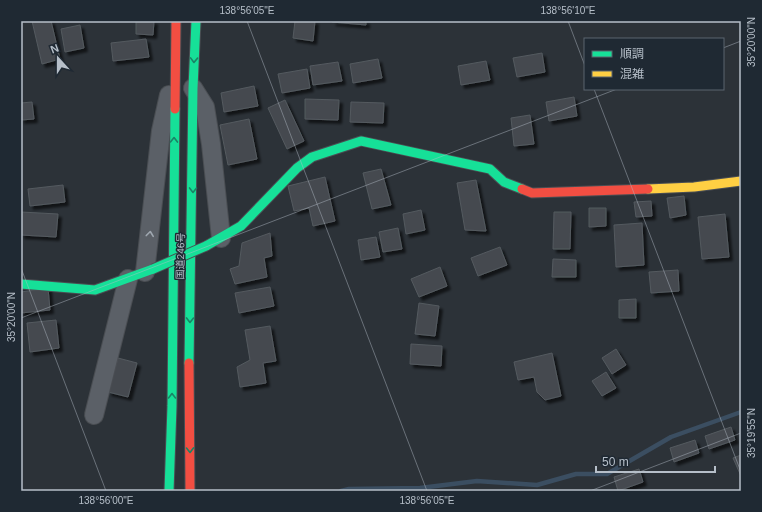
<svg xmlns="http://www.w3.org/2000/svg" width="762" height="512" viewBox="0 0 762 512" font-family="Helvetica,'Noto Sans JP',sans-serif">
<defs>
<filter id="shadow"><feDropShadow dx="3.5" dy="3.5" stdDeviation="1" flood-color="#0009"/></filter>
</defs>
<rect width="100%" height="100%" fill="#2c3238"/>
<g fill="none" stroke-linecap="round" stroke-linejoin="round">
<polyline stroke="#3b4e61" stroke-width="4.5" points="341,491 349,489 420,488 477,481 537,485 576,474 607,474 671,437 741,412"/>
</g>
<g fill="#454a50" stroke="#545a5f" filter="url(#shadow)">
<polygon points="32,21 51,21 60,59 42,64"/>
<polygon points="136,21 154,21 153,35 136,34"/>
<polygon points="295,21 315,21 313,41 293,38"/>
<polygon points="333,21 366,21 366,25 332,22"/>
<polygon points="80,25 84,48 65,52 61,29"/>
<polygon points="146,39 149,57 113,61 111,43"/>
<polygon points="542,53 545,72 517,77 513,58"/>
<polygon points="378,59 382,78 353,83 350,64"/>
<polygon points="486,61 490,80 461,85 458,66"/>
<polygon points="338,62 342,81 313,85 310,66"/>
<polygon points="307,69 310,88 282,93 278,74"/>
<polygon points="254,86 258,106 224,112 221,93"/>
<polygon points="574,97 577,116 549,121 546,102"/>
<polygon points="305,99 339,100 338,120 305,119"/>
<polygon points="285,100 304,141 287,149 268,108"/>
<polygon points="32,102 34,119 21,120 21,103"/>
<polygon points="351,102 384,103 383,123 350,122"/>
<polygon points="530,115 534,144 514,146 511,118"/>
<polygon points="249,119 257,159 228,165 220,125"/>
<polygon points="381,169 391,205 372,209 363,173"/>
<polygon points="325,177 335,221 313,226 309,208 294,211 288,186"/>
<polygon points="476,180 486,231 465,230 457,183"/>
<polygon points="63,185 65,202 30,206 28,189"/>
<polygon points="684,196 686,215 670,218 667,198"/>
<polygon points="651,201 652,216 636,217 634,202"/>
<polygon points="589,208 606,208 606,226 589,227"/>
<polygon points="421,210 425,230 406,234 403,214"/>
<polygon points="21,212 58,214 56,237 21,235"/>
<polygon points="554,212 571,212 570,249 553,249"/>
<polygon points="725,214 729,257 702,259 698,217"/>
<polygon points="642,223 644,265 616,267 614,225"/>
<polygon points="398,228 402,249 383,252 379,232"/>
<polygon points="270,233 272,256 264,258 267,277 235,284 230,269 239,266 242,243"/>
<polygon points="376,237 380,257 361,260 358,240"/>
<polygon points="500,247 507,265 478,276 471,258"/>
<polygon points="553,259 576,260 576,277 552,277"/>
<polygon points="440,267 447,286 419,297 411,279"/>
<polygon points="678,270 679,291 651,293 649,272"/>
<polygon points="270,287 274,306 239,313 235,293"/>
<polygon points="48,288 50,310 21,313 21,292"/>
<polygon points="636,299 636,318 619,318 619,300"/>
<polygon points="419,303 439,306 435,336 415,334"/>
<polygon points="56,320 59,348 30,352 27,323"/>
<polygon points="270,326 276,361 263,363 266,383 240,387 237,367 250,360 245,330"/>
<polygon points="411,344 442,346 441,366 410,364"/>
<polygon points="616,349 626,365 612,374 602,358"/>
<polygon points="552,353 561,396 545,400 537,392 534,377 518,380 514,362"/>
<polygon points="118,358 137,363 128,397 108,392"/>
<polygon points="606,372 616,388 602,396 592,381"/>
<polygon points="731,427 735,440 709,449 705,436"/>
<polygon points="695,440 699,453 674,462 670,448"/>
<polygon points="741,455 741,476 733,458"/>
<polygon points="639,469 643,482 618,491 614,477"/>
</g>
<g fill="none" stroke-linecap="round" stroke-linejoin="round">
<defs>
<g id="street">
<polyline points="193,88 205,107 211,144 221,238"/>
<polyline points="145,272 161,131 169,95"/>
<polyline points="94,415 128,279"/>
</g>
<g id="fast">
<polyline points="206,246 241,226 297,168 312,157 361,141 490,169 504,182 522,189"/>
<polyline points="21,284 95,290 153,269"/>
<polyline points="189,363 193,88 196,21"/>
<polyline points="169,491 172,406 175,109"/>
</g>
<polyline id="slow" points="648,189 694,187 741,181"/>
<g id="jam">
<polyline points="175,109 176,21"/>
<polyline points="522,189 532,193 648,189"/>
<polyline points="189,363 190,491"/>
</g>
</defs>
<use href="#street" stroke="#4a4e53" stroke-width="20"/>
<use href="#fast" stroke="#4a4e53" stroke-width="11"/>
<use href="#slow" stroke="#4a4e53" stroke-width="11"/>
<use href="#jam" stroke="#4a4e53" stroke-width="11"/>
<use href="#street" stroke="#5b6067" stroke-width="18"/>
<use href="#fast" stroke="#16e098" stroke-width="9"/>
<use href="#slow" stroke="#ffcf43" stroke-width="9"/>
<use href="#jam" stroke="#f24e42" stroke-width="9"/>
<defs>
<polyline id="fast-bridge" points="153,269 206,246"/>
</defs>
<use href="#fast-bridge" stroke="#4a4e53" stroke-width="11" stroke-linecap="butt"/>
<use href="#fast-bridge" stroke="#16e098" stroke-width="9"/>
</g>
<defs><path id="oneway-chevron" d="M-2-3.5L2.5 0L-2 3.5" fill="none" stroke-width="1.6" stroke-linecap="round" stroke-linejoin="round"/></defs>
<g stroke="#1a8466">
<use href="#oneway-chevron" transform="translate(194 60) rotate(92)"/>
<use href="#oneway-chevron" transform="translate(174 140) rotate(-89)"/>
<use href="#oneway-chevron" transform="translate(193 190) rotate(91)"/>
<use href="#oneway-chevron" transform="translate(190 320) rotate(91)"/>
<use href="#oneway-chevron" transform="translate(172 396) rotate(-90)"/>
<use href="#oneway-chevron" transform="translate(190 450) rotate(89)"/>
</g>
<use stroke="#9fa7b0" href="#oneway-chevron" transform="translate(150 234) rotate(-83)"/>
<path fill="none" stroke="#b6bfc9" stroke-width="1" stroke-opacity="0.45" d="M247 21 427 491M568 21 585 66M723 48 741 41M594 89 741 472M21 268 106 491M21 318 617 89M590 491 741 433"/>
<g text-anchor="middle" stroke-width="3" stroke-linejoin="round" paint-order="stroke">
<g font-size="10" fill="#b6bfc9" stroke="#1f2933">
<text transform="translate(180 256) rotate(-89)" y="4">国道246号</text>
</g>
</g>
<rect width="762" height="512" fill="none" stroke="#1f2933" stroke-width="44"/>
<rect x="584" y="38" width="140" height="52" fill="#1f2933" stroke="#5b656f"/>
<rect x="592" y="51" width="20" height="6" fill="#16e098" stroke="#5b656f"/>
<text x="620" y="58" font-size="12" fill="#b6bfc9">順調</text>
<rect x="592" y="71" width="20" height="6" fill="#ffcf43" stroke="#5b656f"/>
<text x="620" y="78" font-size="12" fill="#b6bfc9">混雑</text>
<g transform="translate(58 58) rotate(339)" stroke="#1f2933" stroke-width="3" paint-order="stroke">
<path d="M0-3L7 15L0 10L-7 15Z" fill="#b6bfc9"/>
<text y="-6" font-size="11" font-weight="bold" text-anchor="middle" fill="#b6bfc9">N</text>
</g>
<path d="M596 466v6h119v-6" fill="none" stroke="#b6bfc9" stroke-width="2"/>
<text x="602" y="466" font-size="12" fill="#b6bfc9" stroke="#1f2933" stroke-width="3" paint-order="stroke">50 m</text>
<rect x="22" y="22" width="718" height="468" fill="none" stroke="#b6bfc9" stroke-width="1.5"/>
<g font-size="10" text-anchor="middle" fill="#b6bfc9">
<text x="247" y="14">138°56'05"E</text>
<text x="568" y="14">138°56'10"E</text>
<text transform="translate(751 42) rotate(-90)" y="4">35°20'00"N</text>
<text transform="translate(11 317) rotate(-90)" y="4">35°20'00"N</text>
<text transform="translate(751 433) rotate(-90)" y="4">35°19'55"N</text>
<text x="106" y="504">138°56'00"E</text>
<text x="427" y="504">138°56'05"E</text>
</g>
</svg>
